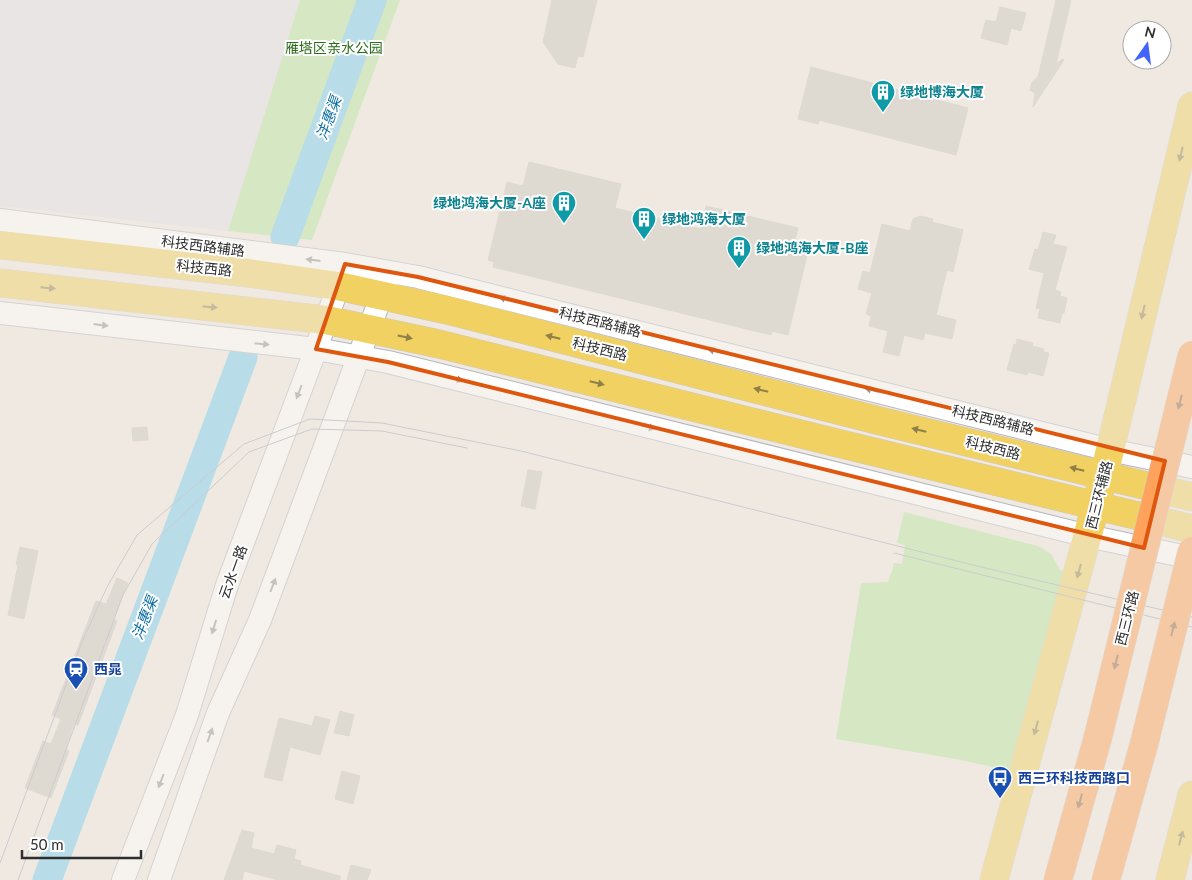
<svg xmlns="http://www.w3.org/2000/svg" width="1192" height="880" viewBox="0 0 1192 880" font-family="Lato,'Noto Sans SC',sans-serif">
<rect width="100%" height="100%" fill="#efe9e1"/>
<polygon fill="#e3e1e8" points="0,0 300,0 228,231 0,206"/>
<g fill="#b6e59e">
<polygon points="300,0 400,0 312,240 228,231"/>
<path d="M904 512 1038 546 1051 554 1060 570 1067 572 1011 771 956 759 836 739 861 583 888 582C890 575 893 570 894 563L902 564 905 545 897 543Z"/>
</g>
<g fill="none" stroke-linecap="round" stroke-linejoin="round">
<g stroke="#75cff0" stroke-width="29">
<polyline points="285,237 372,0"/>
<polyline points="47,880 243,357"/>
</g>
</g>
<g fill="#cbc7bf" stroke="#cbc5ba">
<polygon points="552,0 597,0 583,57 578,56 575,68 558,64 543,42"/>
<polygon points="1056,0 1071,0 1056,64 1063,59 1064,60 1033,107 1035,93 1030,90 1032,82 1038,77"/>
<polygon points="1000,7 1026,13 1021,31 1011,28 1007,45 981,38 986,20 996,22"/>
<polygon points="811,67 968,108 956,155 819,120 818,124 798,119"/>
<polygon points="529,162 621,184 615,208 700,229 706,206 798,228 792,251 807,255 788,335 772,331 771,335 493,267 494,262 488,260 507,182 523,186"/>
<polygon points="920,216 933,219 932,222 963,230 953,272 947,270 936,315 956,320 952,339 925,333 923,340 904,335 899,356 883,352 888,331 869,326 871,316 866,314 872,293 858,289 863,271 870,273 882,224 910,231 913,219"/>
<polygon points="1043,232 1056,235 1053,244 1067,247 1055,290 1061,292 1060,296 1067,298 1064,313 1062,313 1060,323 1038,318 1040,309 1036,308 1044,273 1029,269 1035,249 1038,250"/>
<polygon points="1017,339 1033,343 1032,346 1044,349 1043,352 1049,353 1043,376 1028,372 1027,375 1007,370 1014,344 1016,345"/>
<polygon points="147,427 148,440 133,441 132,428"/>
<polygon points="528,470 542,472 535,509 521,506"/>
<polygon points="20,547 38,551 24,619 8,615 18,565 16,564"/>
<polygon points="117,578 128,583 113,619 117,621 78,725 74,724 65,749 69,751 51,798 25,788 43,741 51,744 61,719 52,715 96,601 106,604"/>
<polygon points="340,711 354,715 349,736 334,733"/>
<polygon points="315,716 330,720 320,755 290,747 282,781 264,777 279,718 312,726"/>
<polygon points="342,771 360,776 353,804 335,799"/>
<polygon points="242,830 254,833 251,848 274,854 277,845 296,850 294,859 301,861 300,865 340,876 340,880 278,880 244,871 242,880 224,880"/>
<polygon points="351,865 371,870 367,880 347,880"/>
</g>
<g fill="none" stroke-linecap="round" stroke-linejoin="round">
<defs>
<g id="minor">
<polyline points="0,220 345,264 418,277 1110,450 1192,467"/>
<polyline points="0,313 316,349 388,362 1088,536 1192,558"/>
<polyline points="123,880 187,715 227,585 316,349 344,270"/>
<polyline points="159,880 218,713 260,620 387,281"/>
</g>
<g id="major">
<polyline points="0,245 248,273 338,286 447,310 880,421 1192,497"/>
<polyline points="0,283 326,320 439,344 829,441 1192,529"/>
<polyline points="994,880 1104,475 1192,106"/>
<polyline points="1170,880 1192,795"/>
</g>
<g id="highway">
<polyline points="1058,880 1098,737"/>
<polyline points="1106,880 1144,744"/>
</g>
</defs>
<use href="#minor" stroke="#b4b7c1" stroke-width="24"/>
<use href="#major" stroke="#c9c9c9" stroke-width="29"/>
<use href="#highway" stroke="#c9c9c9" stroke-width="29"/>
<use href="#minor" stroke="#fff" stroke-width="22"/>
<use href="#major" stroke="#f2d163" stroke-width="28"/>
<use href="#highway" stroke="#ffa35c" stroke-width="28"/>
<g stroke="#a3a6b8" stroke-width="1">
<polyline points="894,553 1192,627"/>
<polyline points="0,863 82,642 107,587 137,535 244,444 310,419 382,423 521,451 977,566 1192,617"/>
<polyline points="18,880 123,595 152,544 249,452 312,429 382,431 467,448"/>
</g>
<defs>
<g id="highway-bridge">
<polyline points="1098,737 1192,355"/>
<polyline points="1144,744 1192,551"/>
</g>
</defs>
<use href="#highway-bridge" stroke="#c9c9c9" stroke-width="29" stroke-linecap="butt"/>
<use href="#highway-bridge" stroke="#ffa35c" stroke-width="28"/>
</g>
<defs><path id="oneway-solid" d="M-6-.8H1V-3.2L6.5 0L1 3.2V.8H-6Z" transform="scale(1.25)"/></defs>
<g fill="#908048">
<use href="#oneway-solid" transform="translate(1181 154) rotate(103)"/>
<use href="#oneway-solid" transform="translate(48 288) rotate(6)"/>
<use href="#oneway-solid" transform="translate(210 307) rotate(6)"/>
<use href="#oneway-solid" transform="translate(1143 312) rotate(103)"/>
<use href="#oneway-solid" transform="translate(405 337) rotate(12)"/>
<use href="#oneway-solid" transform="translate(553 337) rotate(-166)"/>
<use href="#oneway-solid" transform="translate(597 383) rotate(14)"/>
<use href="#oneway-solid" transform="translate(761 390) rotate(-166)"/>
<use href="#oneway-solid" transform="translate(919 430) rotate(-166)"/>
<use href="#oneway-solid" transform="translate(1077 469) rotate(-166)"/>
<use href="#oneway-solid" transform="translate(1079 571) rotate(105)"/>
<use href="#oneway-solid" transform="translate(1036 728) rotate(105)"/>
<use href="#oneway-solid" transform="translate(1181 838) rotate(-75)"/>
</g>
<g fill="#969696">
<use href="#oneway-solid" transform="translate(313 260) rotate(-173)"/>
<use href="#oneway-solid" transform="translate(506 299) rotate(-166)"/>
<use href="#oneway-solid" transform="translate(101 325) rotate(7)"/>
<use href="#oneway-solid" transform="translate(262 344) rotate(6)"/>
<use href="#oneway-solid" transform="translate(715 351) rotate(-166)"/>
<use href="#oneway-solid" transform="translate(456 379) rotate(14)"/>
<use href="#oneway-solid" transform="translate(872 390) rotate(-166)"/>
<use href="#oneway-solid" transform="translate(299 392) rotate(111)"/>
<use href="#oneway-solid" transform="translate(648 427) rotate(14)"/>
<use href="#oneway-solid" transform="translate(273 585) rotate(-69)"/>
<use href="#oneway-solid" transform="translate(214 627) rotate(107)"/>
<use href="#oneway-solid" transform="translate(210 735) rotate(-70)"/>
<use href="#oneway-solid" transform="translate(161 781) rotate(111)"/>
</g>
<g fill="#8c6343">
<use href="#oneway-solid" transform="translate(1180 402) rotate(104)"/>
<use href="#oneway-solid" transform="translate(1173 629) rotate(-76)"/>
<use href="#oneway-solid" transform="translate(1116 662) rotate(104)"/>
<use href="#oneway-solid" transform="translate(1080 801) rotate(106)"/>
</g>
<path d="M0 0H1192V880H0ZM345 264 418 277 1165 461 1144 548 388 362 316 349Z" fill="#efe9e1" fill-opacity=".55" fill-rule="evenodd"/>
<path fill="none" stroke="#df570e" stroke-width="4" stroke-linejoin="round" d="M345 264 418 277 1165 461 1144 548 388 362 316 349Z"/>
<defs>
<symbol id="building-pin" viewBox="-11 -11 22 30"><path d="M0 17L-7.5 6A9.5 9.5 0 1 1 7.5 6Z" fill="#0f9aa8" stroke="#fff"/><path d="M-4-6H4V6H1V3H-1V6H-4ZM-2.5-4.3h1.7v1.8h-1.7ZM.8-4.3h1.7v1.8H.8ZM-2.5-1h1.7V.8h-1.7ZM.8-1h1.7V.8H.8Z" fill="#fff"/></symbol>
<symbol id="station-pin" viewBox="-11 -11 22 30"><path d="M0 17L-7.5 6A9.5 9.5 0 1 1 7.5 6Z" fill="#1a4fb4" stroke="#fff"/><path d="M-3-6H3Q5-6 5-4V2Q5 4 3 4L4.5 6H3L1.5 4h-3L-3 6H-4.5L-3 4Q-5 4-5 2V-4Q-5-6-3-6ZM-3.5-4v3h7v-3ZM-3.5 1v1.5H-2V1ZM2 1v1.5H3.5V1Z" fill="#fff"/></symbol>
<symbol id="bus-pin" viewBox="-11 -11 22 30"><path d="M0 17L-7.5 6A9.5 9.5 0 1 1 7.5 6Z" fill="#1a4fb4" stroke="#fff"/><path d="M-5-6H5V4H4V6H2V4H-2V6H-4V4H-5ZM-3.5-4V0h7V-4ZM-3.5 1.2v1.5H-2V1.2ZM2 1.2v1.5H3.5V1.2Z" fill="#fff"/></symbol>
</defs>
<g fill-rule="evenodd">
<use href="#building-pin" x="869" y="78" width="28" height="38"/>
<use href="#building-pin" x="550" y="189" width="28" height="38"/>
<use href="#building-pin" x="630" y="205" width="28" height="38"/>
<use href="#building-pin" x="725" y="234" width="28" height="38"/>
<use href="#station-pin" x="62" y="655" width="28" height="38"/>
<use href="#bus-pin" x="986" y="764" width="28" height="38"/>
</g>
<g text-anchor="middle" stroke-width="4" stroke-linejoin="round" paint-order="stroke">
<g font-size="14" fill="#2c6e1b" stroke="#fff">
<text x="334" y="53">雁塔区亲水公园</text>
</g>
<g font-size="14" font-weight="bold" fill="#0d838f" stroke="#fff" text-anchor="start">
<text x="900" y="97">绿地博海大厦</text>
<text x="546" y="208" text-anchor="end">绿地鸿海大厦-A座</text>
<text x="662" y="224">绿地鸿海大厦</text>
<text x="756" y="253">绿地鸿海大厦-B座</text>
</g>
<g font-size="14" fill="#2e2e2e" stroke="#fff">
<text transform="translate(203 246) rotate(7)" y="5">科技西路辅路</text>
<text transform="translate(204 268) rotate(6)" y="5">科技西路</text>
<text transform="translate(600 322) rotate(14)" y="5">科技西路辅路</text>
<text transform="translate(600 349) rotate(14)" y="5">科技西路</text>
<text transform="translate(993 420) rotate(14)" y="5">科技西路辅路</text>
<text transform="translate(993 448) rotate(14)" y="5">科技西路</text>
<text transform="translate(1099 495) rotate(-76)" y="5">西三环辅路</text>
<text transform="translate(233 572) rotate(-70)" y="5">云水一路</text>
<text transform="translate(1127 618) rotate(-76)" y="5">西三环路</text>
</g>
<g font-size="14" font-weight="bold" fill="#164399" stroke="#fff" text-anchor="start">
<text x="94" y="674">西晁</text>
<text x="1018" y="783">西三环科技西路口</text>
</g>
<g font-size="15" font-style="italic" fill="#0d6fa3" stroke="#fff">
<text transform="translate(329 118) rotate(-70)" y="5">沣惠渠</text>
<text transform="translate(145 618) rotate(-69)" y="5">沣惠渠</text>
</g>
</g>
<g transform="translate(1147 45) rotate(14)"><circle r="24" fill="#ffffff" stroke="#ababab"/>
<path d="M0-4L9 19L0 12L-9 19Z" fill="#4264fb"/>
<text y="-8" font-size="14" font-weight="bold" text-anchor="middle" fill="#2e2e2e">N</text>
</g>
<path d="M22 850v8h119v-8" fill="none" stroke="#2e2e2e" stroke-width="2.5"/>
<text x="30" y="850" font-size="15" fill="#2e2e2e" stroke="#ffffff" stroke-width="4" paint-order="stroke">50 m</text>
</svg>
